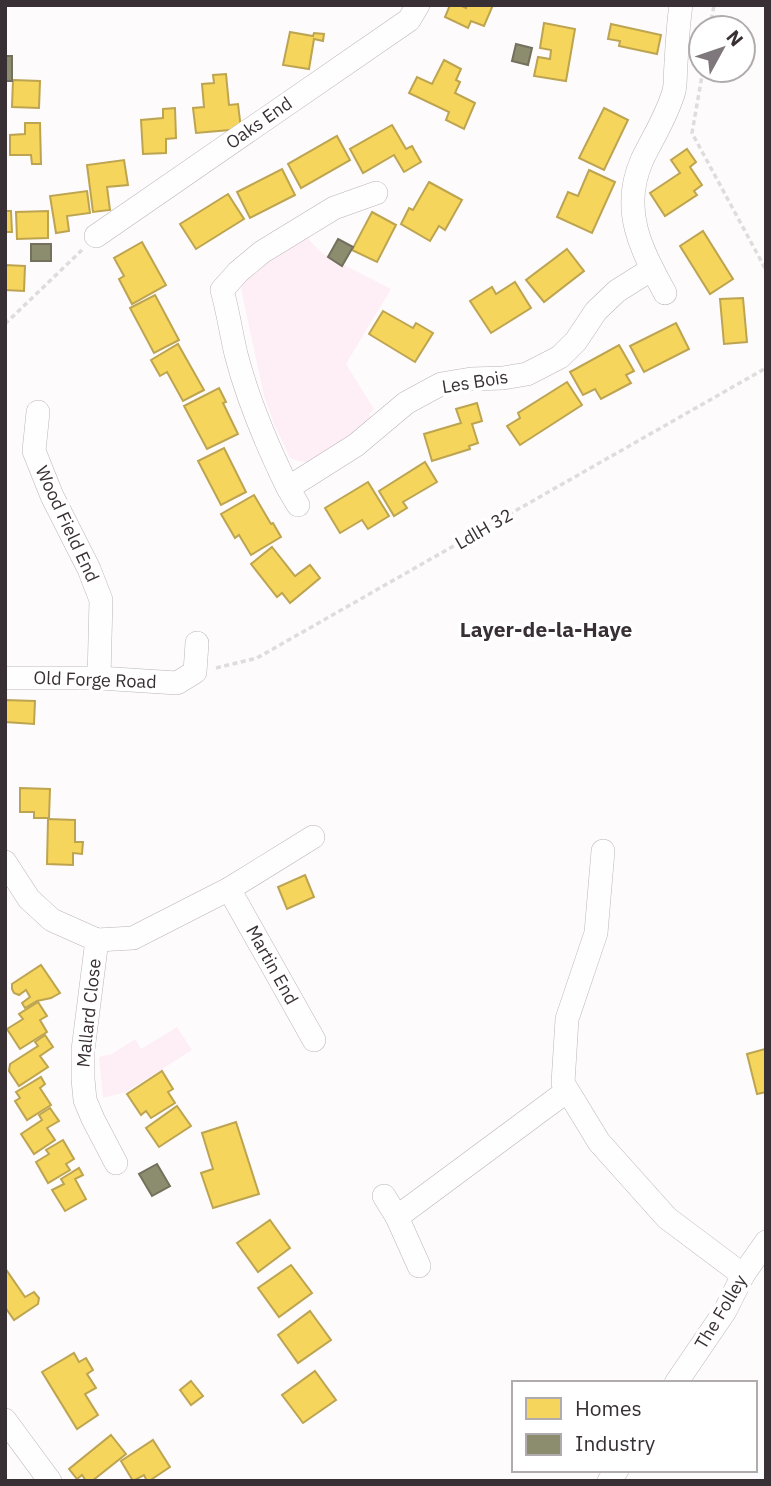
<svg xmlns="http://www.w3.org/2000/svg" width="771" height="1486" viewBox="0 0 771 1486" font-family="'IBM Plex Sans',sans-serif">
<rect width="100%" height="100%" fill="#fefbfc"/>
<g fill="#feeff7">
<path d="M311 228 309 240 323 254 391 289 346 364 374 409 369 414 373 420 318 462C307 463 300 462 290 458L274 424 264 396 241 289 242 279Z"/>
<polygon points="177,1027 192,1050 126,1092 103,1098 99,1057 112,1054 135,1039 141,1049"/>
</g>
<g fill="#f6d55c" stroke="#bda450" stroke-width="2">
<polygon points="450,5 460,5 466,8 467,5 493,5 484,26 471,21 468,28 445,17"/>
<polygon points="544,23 575,29 566,81 534,76 538,57 550,59 551,50 540,48"/>
<polygon points="611,24 661,35 657,54 619,46 620,41 608,39"/>
<polygon points="290,32 313,36 314,33 324,34 323,41 314,39 309,69 283,65"/>
<polygon points="444,60 461,69 456,80 460,82 455,93 475,103 464,129 446,120 449,112 409,93 417,77 432,84"/>
<polygon points="226,74 229,105 238,104 241,129 196,133 193,108 204,107 202,84 214,83 213,75"/>
<polygon points="13,80 40,81 39,108 12,107"/>
<polygon points="175,108 176,138 166,139 166,153 143,154 141,120 163,118 163,109"/>
<polygon points="604,108 628,120 604,170 579,158"/>
<polygon points="25,123 40,123 41,164 32,164 31,155 10,155 10,135 25,134"/>
<polygon points="392,125 406,149 412,146 421,162 404,172 394,155 363,173 350,149"/>
<polygon points="337,136 350,160 301,188 288,164"/>
<polygon points="687,149 696,162 690,167 702,185 694,191 697,195 665,216 650,193 680,173 671,160"/>
<polygon points="124,160 128,185 107,187 110,210 93,212 87,165"/>
<polygon points="282,169 295,195 250,218 237,192"/>
<polygon points="589,170 615,182 592,233 557,217 568,192 578,196"/>
<polygon points="429,182 462,200 445,230 439,226 430,241 401,224 409,208 413,210"/>
<polygon points="87,191 90,213 67,216 69,231 56,233 50,196"/>
<polygon points="228,194 244,219 196,249 180,224"/>
<polygon points="5,211 11,211 12,232 5,232"/>
<polygon points="48,211 48,238 17,239 16,212"/>
<polygon points="372,212 396,225 377,262 352,250"/>
<polygon points="703,231 733,279 710,294 680,246"/>
<polygon points="142,242 166,285 132,304 119,279 124,276 114,258"/>
<polygon points="567,249 584,271 544,302 526,280"/>
<polygon points="5,265 25,266 24,291 5,290"/>
<polygon points="515,282 531,308 491,333 470,301 492,287 496,294"/>
<polygon points="155,295 179,340 154,353 130,308"/>
<polygon points="743,298 747,342 724,344 720,299"/>
<polygon points="383,311 413,328 416,323 433,333 415,362 369,334"/>
<polygon points="676,323 689,349 644,372 630,346"/>
<polygon points="178,344 204,390 183,401 167,372 160,376 151,360"/>
<polygon points="619,345 634,371 626,375 631,383 601,399 595,389 583,395 570,372"/>
<polygon points="567,382 582,405 520,445 507,426 520,418 518,413"/>
<polygon points="219,388 226,402 223,403 238,434 207,449 184,406"/>
<polygon points="477,403 482,421 472,424 478,443 469,446 470,449 432,461 424,434 461,423 456,409"/>
<polygon points="224,448 246,492 221,505 198,461"/>
<polygon points="425,462 437,482 403,502 407,508 394,516 379,491"/>
<polygon points="368,482 389,516 368,529 362,520 340,533 325,508"/>
<polygon points="254,495 271,524 273,523 281,537 251,555 239,535 235,538 221,514"/>
<polygon points="272,547 295,576 310,565 320,578 290,603 282,593 277,597 251,564"/>
<polygon points="5,700 35,701 34,724 5,722"/>
<polygon points="20,788 50,789 49,818 34,818 34,812 20,812"/>
<polygon points="48,819 75,820 75,842 83,842 82,854 73,853 73,865 47,864"/>
<polygon points="305,875 314,897 287,909 278,887"/>
<polygon points="41,965 60,993 51,998 37,1001 25,1008 22,1003 30,997 26,990 19,995 14,993 12,989 12,984"/>
<polygon points="38,1002 47,1016 40,1020 47,1032 20,1049 7,1029 23,1019 19,1014"/>
<polygon points="45,1035 53,1047 40,1056 48,1067 19,1086 9,1071 10,1064 38,1046 35,1042"/>
<polygon points="765,1049 766,1092 757,1094 747,1054"/>
<polygon points="162,1071 173,1089 168,1092 175,1103 151,1118 146,1111 141,1115 127,1094"/>
<polygon points="41,1077 45,1084 40,1088 51,1105 27,1120 15,1101 20,1098 16,1092"/>
<polygon points="177,1106 191,1126 159,1147 146,1128"/>
<polygon points="50,1108 59,1121 47,1128 55,1140 34,1154 21,1134 42,1120 39,1115"/>
<polygon points="236,1122 259,1194 213,1208 201,1173 213,1169 202,1133"/>
<polygon points="63,1140 74,1159 66,1164 70,1170 48,1183 36,1162 49,1154 46,1150"/>
<polygon points="79,1168 83,1175 75,1179 86,1199 65,1211 52,1190 64,1184 61,1179"/>
<polygon points="270,1220 290,1248 258,1272 237,1243"/>
<polygon points="291,1265 312,1293 279,1317 258,1288"/>
<polygon points="5,1268 25,1297 34,1292 39,1298 38,1304 14,1320 5,1307"/>
<polygon points="310,1311 331,1340 298,1363 278,1335"/>
<polygon points="74,1353 79,1362 86,1358 93,1370 87,1374 96,1388 85,1394 98,1415 77,1429 42,1372"/>
<polygon points="315,1371 336,1400 303,1423 282,1395"/>
<polygon points="191,1381 203,1396 191,1405 180,1390"/>
<polygon points="111,1435 126,1454 92,1481 86,1481 82,1475 77,1479 69,1469"/>
<polygon points="153,1440 170,1467 149,1481 147,1481 144,1475 133,1481 121,1461"/>
</g>
<g fill="#8c8c6e" stroke="#73705d" stroke-width="2">
<polygon points="516,44 532,48 528,65 512,61"/>
<rect x="5" y="56" width="7" height="25"/>
<polygon points="338,239 353,247 342,266 328,257"/>
<rect x="31" y="244" width="20" height="17"/>
<polygon points="157,1164 170,1186 152,1196 139,1174"/>
</g>
<g fill="none" stroke-linecap="round" stroke-linejoin="round">
<defs>
<g id="minor">
<polyline points="96,236 409,20 418,5"/>
<path d="M665 293C641 249 620 210 642 160 653 137 667 116 674 91 676 83 675 73 676 64 677 45 678 25 681 5"/>
<polyline points="38,412 34,451 52,496 89,569 101,600 99,678"/>
<path d="M288 488C267 445 248 401 236 354 231 333 228 311 222 290L238 272 262 252 334 208 376 193"/>
<polyline points="298,505 288,488 356,445 406,403 441,384 471,379 503,378 527,374 560,357 576,341 596,311 617,291 652,269"/>
<polyline points="5,678 99,678 177,683 195,672 197,643"/>
<polyline points="603,851 596,933 567,1019 563,1083 599,1142 667,1218 743,1275"/>
<polyline points="5,862 29,899 52,920 97,940 133,938 229,889 313,837"/>
<polyline points="229,889 314,1040"/>
<polyline points="97,940 83,1050 83,1079 85,1100 93,1119 116,1163"/>
<polyline points="384,1196 397,1217 419,1266"/>
<polyline points="397,1217 567,1091"/>
<polyline points="676,1383 725,1311 743,1275 766,1242"/>
<polyline points="5,1420 50,1481"/>
<polyline points="609,1481 617,1470"/>
</g>
</defs>
<use href="#minor" stroke="#bbb5b8" stroke-width="24"/>
<g stroke="#dedcdd" stroke-width="3.5" stroke-dasharray="5 3.5" stroke-linecap="butt">
<polyline points="710,28 714,5"/>
<polyline points="703,70 692,133 766,270"/>
<polyline points="5,324 82,250"/>
<polyline points="216,668 257,658 766,368"/>
</g>
<use href="#minor" stroke="#fffeff" stroke-width="23"/>
</g>
<g text-anchor="middle" stroke-width="7" stroke-linejoin="round" paint-order="stroke">
<g font-size="18" fill="#393035" stroke="#fff">
<text transform="translate(259 123) rotate(-35)" y="6">Oaks End</text>
<text transform="translate(475 382) rotate(-9)" y="6">Les Bois</text>
<text transform="translate(67 524) rotate(65)" y="6">Wood Field End</text>
<text transform="translate(484 529) rotate(-30)" y="6">LdlH 32</text>
<text transform="translate(95 680) rotate(2)" y="6">Old Forge Road</text>
<text transform="translate(272 965) rotate(61)" y="6">Martin End</text>
<text transform="translate(89 1013) rotate(-84)" y="6">Mallard Close</text>
<text transform="translate(721 1312) rotate(-59)" y="6">The Folley</text>
</g>
<g font-size="21" font-weight="bold" fill="#393035" stroke="#fff">
<text x="546" y="637">Layer-de-la-Haye</text>
</g>
</g>
<rect width="771" height="1486" fill="none" stroke="#393035" stroke-width="14"/>
<rect x="512" y="1381" width="245" height="91" fill="#ffffff" stroke="#b0acae" stroke-width="2"/>
<rect x="526" y="1398" width="35" height="21" fill="#f6d55c" stroke="#b0acae" stroke-width="2"/>
<text x="575" y="1416" font-size="21" fill="#393035">Homes</text>
<rect x="526" y="1434" width="35" height="21" fill="#8c8c6e" stroke="#b0acae" stroke-width="2"/>
<text x="575" y="1451" font-size="21" fill="#393035">Industry</text>
<g transform="translate(722 49) rotate(50)"><circle r="33" fill="#ffffff" stroke="#b0acae" stroke-width="2"/>
<path d="M0-5L12 26L0 18L-12 26Z" fill="#7e777b"/>
<text y="-10" font-size="19" font-weight="bold" text-anchor="middle" fill="#393035">N</text>
</g>
</svg>
